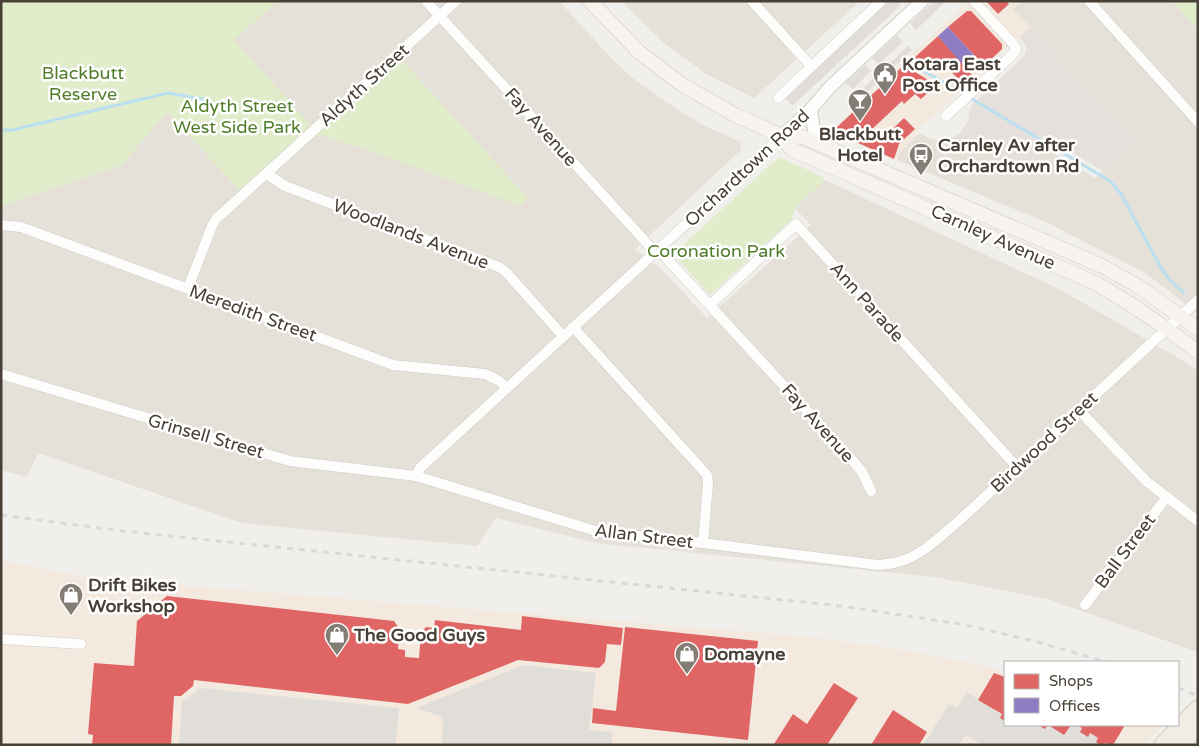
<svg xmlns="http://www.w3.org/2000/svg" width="1199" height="746" viewBox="0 0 1199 746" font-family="'Varela Round',sans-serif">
<rect width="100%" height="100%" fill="#f1efeb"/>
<g fill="#e5e0d8">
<polygon points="278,1 559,1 614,61 635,80 681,112 705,126 740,142 741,150 635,249 662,270 707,318 811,225 795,208 825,180 1061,290 1182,360 1198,371 1198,652 1047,599 935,577 596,543 496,518 477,546 242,523 38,453 27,477 1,470 1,206 122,165 167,111 244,195 311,133 362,148 315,130 233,40"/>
<polygon points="621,1 860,1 754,98 708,75 664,43"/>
<polygon points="1021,1 1172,1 1198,29 1198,313 1145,273 1048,223 897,160 900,152 920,133 931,139 939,140 954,137 960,133 1030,163 1039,145 1095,178 1135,143 1013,9"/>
</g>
<g fill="#f4e9de">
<polygon points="970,1 1021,1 1013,9 1030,27 918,130 920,133 900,152 897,160 838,134 837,127 882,80"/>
<polygon points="1,561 92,578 802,636 886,647 985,666 1005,673 1005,725 1164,725 1142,745 74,745 79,696 73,745 1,745"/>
</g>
<polygon fill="#e5e0dc" points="1030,27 1135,143 1103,171 1044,135 1030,163 960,133 968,121 970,107 1023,57 1026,51 1025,44 1019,37"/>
<g fill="#e1eccb">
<polygon points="1,1 278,1 234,40 315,130 397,55 528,198 520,206 362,148 311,133 244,195 167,112 122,165 1,206"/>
<polygon points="1172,1 1198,1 1198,29"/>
<polygon points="779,157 823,177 825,180 795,208 791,220 710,295 673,254"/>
</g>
<g fill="#e1deda">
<polygon points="886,1 897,1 901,5 792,106 783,96"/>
<polygon points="934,1 946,1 916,30 910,23"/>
<polygon points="897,35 903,42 878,64 872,58"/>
<polygon points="908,46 912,50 862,97 858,93"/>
<polygon points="865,65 871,71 853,89 845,83"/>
<polygon points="524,665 596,673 589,730 612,732 612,745 442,745 443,717 416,708"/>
<polygon points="200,688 399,708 396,744 179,745 182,702"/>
<polygon points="967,692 1005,717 1005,725 1048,725 1064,735 1071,725 1076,725 1109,745 982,745 966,735 959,745 923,745 949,704 957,708"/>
</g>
<g fill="#e06666">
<polygon points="986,1 1006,1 1009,4 998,14"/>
<polygon points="967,11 971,11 1002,44 1002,49 984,66 948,27"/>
<polygon points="938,36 973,76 964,85 940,60 929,69 913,59"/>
<polygon points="904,65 936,85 921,99 915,94 904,104 902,101 870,131 884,137 904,118 915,129 899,144 894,159 838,134 837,127"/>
<polygon points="167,596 394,621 400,630 398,649 405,650 405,657 419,658 421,633 426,627 434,628 435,620 521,630 522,616 623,628 621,645 607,644 605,662 599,668 518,660 408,704 194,680 193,686 181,696 174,696 171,745 92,745 93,735 88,734 94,663 134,666 137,621"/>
<polygon points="625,627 758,641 748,740 592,723 593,708 616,711"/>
<polygon points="994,673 1005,677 1005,721 1000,718 1002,714 978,700"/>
<polygon points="834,683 858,698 827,745 774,744 793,714 807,724"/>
<polygon points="893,710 927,732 919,745 871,745"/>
<polygon points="1038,725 1071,725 1064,735 1048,725 1045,729"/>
<polygon points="1076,725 1125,725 1113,745 1105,743 1104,745 1100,745 1096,742 1098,738 1090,733 1088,737 1080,732 1082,728"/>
</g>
<polygon fill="#8e7cc3" points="948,27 984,66 979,71 968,59 962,64 938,36"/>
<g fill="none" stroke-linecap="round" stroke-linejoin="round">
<g stroke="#bae0f0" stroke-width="3">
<polyline points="909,63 963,93"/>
<polyline points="972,99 1105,178 1114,185 1121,194 1160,266 1169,279 1184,293"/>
<polyline points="1,130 12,130 168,93 208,100"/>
</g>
<defs>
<g id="minor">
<polyline points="426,1 655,252"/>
<polyline points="752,1 811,66"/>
<polyline points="1089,1 1198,122"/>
<polyline points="778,98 881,1"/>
<polyline points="946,116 1011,56 1016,50 1015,46 974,1"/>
<polyline points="267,174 285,186 499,267 506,272 563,336"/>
<polyline points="1,225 21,227 393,365 485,374 499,381 507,388"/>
<polyline points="658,249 853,461 862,472 871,491"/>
<polyline points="188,288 212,226 216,219 456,1"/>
<polyline points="710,305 796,224 1017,467"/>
<polyline points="573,327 707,475 708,484 703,543"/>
<path d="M1 374 290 461 416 476 599 532 703 543 878 565C885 564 892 564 898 562 922 556 942 535 961 519L1198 300"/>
<polyline points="1079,410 1146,481 1198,521"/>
<polyline points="416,476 420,468 782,136"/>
<polyline points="1085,605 1166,498"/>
<polyline points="1,639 81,644"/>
</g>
<g id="tertiary">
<polyline points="811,109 814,130 821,145"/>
<polyline points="782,136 811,109 830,87 922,1"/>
</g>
<g id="secondary">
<polyline points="590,1 639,52 681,84 735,115 782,136 803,137 1102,266 1138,286 1198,329"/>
<path d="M782 136 791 149 1091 281C1129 301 1163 326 1198 352"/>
</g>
<g id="primary">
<polyline points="1162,745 1198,708"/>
<polyline points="1180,745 1198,727"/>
</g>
</defs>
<use href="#minor" stroke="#cecbc7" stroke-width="11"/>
<use href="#tertiary" stroke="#cecbc7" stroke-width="14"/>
<use href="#secondary" stroke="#d1cbc2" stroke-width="15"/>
<use href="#primary" stroke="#d4cab8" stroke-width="18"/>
<use href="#minor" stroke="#fdfdfc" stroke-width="10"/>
<use href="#tertiary" stroke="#fdfdfc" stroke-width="12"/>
<use href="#secondary" stroke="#f7f4ef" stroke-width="14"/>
<use href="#primary" stroke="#f1ece4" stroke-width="16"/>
<g stroke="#d9d9d8" stroke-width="3" stroke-dasharray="6 6" stroke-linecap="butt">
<polyline points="1,515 122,531 841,606 961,624 1034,641 1106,662"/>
<polyline points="1178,688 1198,696"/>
</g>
</g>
<defs>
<symbol id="civic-pin" viewBox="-11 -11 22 30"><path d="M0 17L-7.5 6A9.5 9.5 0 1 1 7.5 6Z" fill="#837d75" stroke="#fff"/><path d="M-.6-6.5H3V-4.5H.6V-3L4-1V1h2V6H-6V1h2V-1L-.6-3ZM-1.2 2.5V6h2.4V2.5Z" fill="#fff"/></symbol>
<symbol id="bar-pin" viewBox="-11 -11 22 30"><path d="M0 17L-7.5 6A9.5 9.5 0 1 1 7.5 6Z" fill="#837d75" stroke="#fff"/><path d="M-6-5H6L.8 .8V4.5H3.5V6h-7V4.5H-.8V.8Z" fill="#fff"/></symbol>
<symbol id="bus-pin" viewBox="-11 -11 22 30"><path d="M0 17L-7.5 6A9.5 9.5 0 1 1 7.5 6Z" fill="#837d75" stroke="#fff"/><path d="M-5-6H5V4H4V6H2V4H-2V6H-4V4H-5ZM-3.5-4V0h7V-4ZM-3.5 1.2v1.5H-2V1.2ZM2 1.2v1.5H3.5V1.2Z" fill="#fff"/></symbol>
<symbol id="shop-pin" viewBox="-11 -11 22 30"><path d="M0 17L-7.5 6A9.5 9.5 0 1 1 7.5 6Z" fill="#837d75" stroke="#fff"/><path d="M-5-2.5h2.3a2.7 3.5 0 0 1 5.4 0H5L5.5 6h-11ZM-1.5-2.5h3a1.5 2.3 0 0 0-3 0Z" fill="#fff"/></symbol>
</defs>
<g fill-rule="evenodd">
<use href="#civic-pin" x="871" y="60" width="28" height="38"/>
<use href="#bar-pin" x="846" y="87" width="28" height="38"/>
<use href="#bus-pin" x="907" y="141" width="28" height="38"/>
<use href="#shop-pin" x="57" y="581" width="28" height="38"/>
<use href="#shop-pin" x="323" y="621" width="28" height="38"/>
<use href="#shop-pin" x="673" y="640" width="28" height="38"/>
</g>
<g text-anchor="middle" stroke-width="5" stroke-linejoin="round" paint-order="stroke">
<g font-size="18" font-weight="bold" fill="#484036" stroke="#fff" text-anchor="start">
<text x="902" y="70">Kotara East<tspan x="902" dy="21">Post Office</tspan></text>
<text x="860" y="140" text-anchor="middle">Blackbutt<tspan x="860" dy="21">Hotel</tspan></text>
<text x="938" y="151">Carnley Av after<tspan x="938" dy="21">Orchardtown Rd</tspan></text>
<text x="88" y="591">Drift Bikes<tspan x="88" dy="21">Workshop</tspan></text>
<text x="354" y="641">The Good Guys</text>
<text x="704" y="660">Domayne</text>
</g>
<g font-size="18" fill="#4f7c28" stroke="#fff">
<text x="83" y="79">Blackbutt<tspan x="83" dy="21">Reserve</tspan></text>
<text x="237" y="112">Aldyth Street<tspan x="237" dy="21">West Side Park</tspan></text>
<text x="716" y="257">Coronation Park</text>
</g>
<g font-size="18" fill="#484036" stroke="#fff">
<text transform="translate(364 85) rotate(-42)" y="6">Aldyth Street</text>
<text transform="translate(541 127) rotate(48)" y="6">Fay Avenue</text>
<text transform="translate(747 168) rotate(-43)" y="6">Orchardtown Road</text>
<text transform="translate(411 234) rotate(21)" y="6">Woodlands Avenue</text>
<text transform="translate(993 237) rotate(24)" y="6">Carnley Avenue</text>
<text transform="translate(867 302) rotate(48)" y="6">Ann Parade</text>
<text transform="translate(253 313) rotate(20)" y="6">Meredith Street</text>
<text transform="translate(818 423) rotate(48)" y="6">Fay Avenue</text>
<text transform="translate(206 436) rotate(16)" y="6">Grinsell Street</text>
<text transform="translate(1044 442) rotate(-43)" y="6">Birdwood Street</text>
<text transform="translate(644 536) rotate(7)" y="6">Allan Street</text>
<text transform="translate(1125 551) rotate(-53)" y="6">Ball Street</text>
</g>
</g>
<rect width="1199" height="746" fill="none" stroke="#484036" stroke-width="5"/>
<rect x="1004" y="661" width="175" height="65" fill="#ffffff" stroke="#b6b3af"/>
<rect x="1014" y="674" width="25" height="15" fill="#e06666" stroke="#b6b3af"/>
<text x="1049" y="686" font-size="15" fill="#484036">Shops</text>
<rect x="1014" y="698" width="25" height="15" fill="#8e7cc3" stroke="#b6b3af"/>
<text x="1049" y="711" font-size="15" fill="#484036">Offices</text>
</svg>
